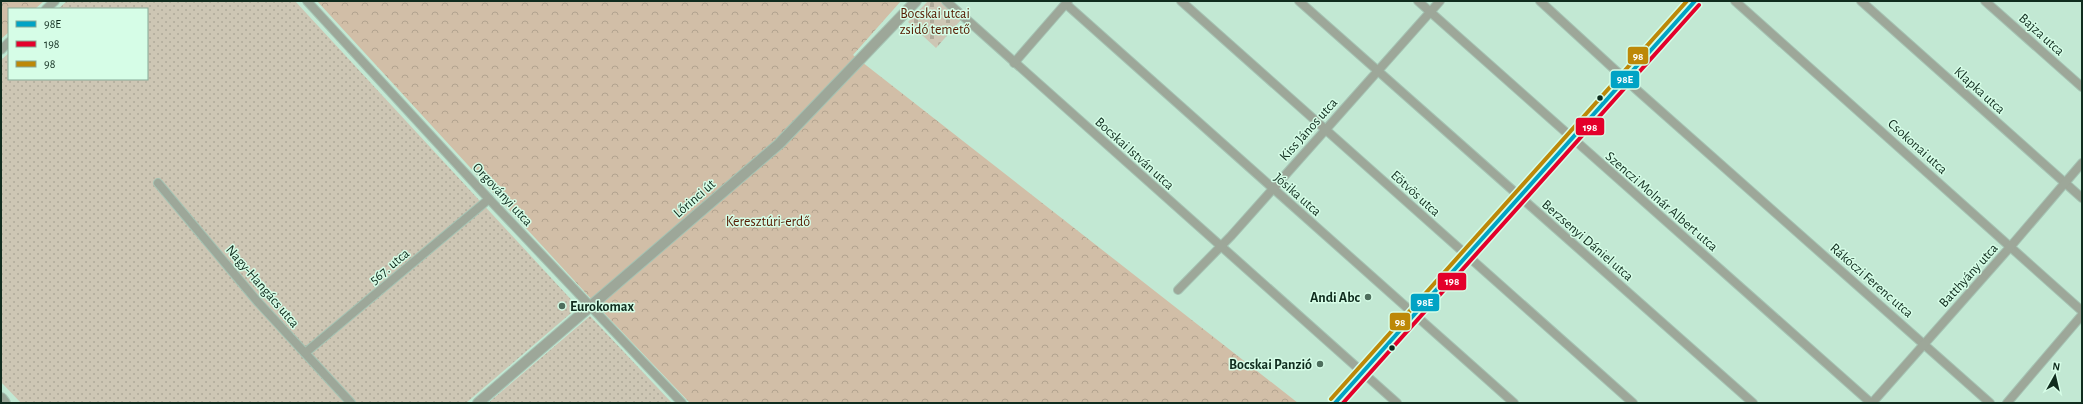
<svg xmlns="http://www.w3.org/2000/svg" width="2083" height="404" viewBox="0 0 2083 404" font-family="'Alegreya Sans',sans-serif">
<defs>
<pattern id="forest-crowns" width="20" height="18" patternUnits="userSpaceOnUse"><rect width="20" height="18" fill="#d1bea7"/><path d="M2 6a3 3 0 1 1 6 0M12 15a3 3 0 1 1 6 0" fill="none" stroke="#b2a38f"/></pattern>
<pattern id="cemetery-stones" width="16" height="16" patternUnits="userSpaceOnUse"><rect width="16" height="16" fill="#cdc6b4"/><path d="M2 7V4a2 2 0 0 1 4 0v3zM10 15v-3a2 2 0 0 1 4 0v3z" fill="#afaa9a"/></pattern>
<pattern id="garden-dots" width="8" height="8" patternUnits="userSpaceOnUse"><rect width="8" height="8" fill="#cdc6b4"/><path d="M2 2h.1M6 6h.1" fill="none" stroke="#afaa9a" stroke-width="1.8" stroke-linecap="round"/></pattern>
</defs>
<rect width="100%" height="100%" fill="#c2e8d3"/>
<g fill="url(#forest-crowns)">
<polygon points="1,1 44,1 35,9 9,9 9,32 1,39"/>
<polygon points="317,1 901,1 853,55 1298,403 690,403 606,315"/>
</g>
<polygon fill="url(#cemetery-stones)" points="928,1 940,1 961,20 936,48 908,22"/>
<g fill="url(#garden-dots)">
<polygon points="67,1 295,1 578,307 466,403 21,403 1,382 1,60 9,53 9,79 147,79 147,9 58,9"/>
<polygon points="590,316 672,403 488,403"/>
</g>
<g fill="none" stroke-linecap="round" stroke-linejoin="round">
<defs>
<g id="minor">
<polyline points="307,1 489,199 682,403"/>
<polyline points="946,1 1397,403"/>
<polyline points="1181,1 1633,403"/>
<polyline points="1299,1 1753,403"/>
<polyline points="1418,1 1871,403"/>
<polyline points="1540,1 1638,91 1990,403"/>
<polyline points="1735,1 2082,311"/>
<polyline points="1861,1 2082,198"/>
<polyline points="1985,1 2082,87"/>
<polyline points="1066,4 1514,403"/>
<polyline points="46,9 55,1"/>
<polyline points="1,50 9,42"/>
<polyline points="1014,63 1068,1"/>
<polyline points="158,183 257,301 351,403"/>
<polyline points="1178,290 1231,236 1440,1"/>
<polyline points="305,353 489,199"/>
<polyline points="1872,403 2011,246 2082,163"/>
<polyline points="2007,403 2082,315"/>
</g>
<g id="tertiary">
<polyline points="478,403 779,144 916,1"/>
<polyline points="1335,403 1695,1"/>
</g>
<polyline id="secondary" points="1,399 4,403"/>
</defs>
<use href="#minor" stroke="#a5c3b3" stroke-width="10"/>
<use href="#tertiary" stroke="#a5c3b3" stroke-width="12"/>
<use href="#secondary" stroke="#a5c3b3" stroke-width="14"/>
<use href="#minor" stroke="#9da799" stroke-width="8"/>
<use href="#tertiary" stroke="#9da799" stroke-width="10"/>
<use href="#secondary" stroke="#98a697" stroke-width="12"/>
<defs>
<polyline id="bus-1" points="1335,403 1695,1"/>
<polyline id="bus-2" points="1343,403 1699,5"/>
<polyline id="bus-3" points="1331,399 1687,1"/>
</defs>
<use href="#bus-1" stroke="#d6fde7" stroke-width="7"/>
<use href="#bus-2" stroke="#d6fde7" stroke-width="7"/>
<use href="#bus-3" stroke="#d6fde7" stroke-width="7"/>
<use href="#bus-1" stroke="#01a3c5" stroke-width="4"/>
<use href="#bus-2" stroke="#e4002b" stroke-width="4"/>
<use href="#bus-3" stroke="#bd8808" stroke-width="4"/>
</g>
<g fill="#102c1e" stroke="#d6fde7" stroke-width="1.5">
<circle cx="1600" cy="98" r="3.5"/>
<circle cx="1392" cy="348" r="3.5"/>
</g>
<g fill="#4e6e5d" stroke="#d6fde7" stroke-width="1.5">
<circle cx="1368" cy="297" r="4"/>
<circle cx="562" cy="306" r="4"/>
<circle cx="1320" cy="364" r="4"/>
</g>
<g text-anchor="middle" stroke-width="3" stroke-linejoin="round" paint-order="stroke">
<g font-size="14" fill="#551a01" stroke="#d6fde7">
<text x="935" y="18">Bocskai utcai<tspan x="935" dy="16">zsidó temető</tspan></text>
<text x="768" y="226">Keresztúri-erdő</text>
</g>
<g font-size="14" fill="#102c1e" stroke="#d6fde7">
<text transform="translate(2042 34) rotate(42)" y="5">Bajza utca</text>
<text transform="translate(1980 90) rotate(42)" y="5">Klapka utca</text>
<text transform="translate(1308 129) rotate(-48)" y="5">Kiss János utca</text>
<text transform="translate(1918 146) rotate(42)" y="5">Csokonai utca</text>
<text transform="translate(1135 153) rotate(42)" y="5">Bocskai István utca</text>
<text transform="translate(1416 193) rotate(42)" y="5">Eötvös utca</text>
<text transform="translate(503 194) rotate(47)" y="5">Orgoványi utca</text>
<text transform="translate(1298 194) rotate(41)" y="5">Jósika utca</text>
<text transform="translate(694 198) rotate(-41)" y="5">Lőrinci út</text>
<text transform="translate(1662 201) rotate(41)" y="5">Szenczi Molnár Albert utca</text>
<text transform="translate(1588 240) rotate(41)" y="5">Berzsenyi Dániel utca</text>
<text transform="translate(389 266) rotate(-40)" y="5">567. utca</text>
<text transform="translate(1968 275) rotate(-48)" y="5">Batthyány utca</text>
<text transform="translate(1872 280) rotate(41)" y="5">Rákóczi Ferenc utca</text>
<text transform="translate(263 286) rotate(49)" y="5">Nagy-Hangács utca</text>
</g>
<g font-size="14" font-weight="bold" fill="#102c1e" stroke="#d6fde7" text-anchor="end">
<text x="1360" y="302">Andi Abc</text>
<text x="570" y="311" text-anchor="start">Eurokomax</text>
<text x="1312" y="369">Bocskai Panzió</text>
</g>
</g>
<g stroke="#d6fde7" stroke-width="1.5">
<rect x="1627" y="46" width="22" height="19" rx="4" fill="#bd8808"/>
<rect x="1610" y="70" width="30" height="19" rx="4" fill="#01a3c5"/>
<rect x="1575" y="117" width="30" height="19" rx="4" fill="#e4002b"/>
<rect x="1437" y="272" width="30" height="19" rx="4" fill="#e4002b"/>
<rect x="1410" y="293" width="30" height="19" rx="4" fill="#01a3c5"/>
<rect x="1389" y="312" width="22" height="19" rx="4" fill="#bd8808"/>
</g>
<g font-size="11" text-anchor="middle" font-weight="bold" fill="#fff">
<text x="1638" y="60">98</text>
<text x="1625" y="83">98E</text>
<text x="1590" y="131">198</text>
<text x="1452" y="285">198</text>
<text x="1425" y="306">98E</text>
<text x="1400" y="326">98</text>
</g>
<rect width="2083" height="404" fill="none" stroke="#102c1e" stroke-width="4"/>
<rect x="8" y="8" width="140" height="72" fill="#d6fde7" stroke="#87a997"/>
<rect x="16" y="21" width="20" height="6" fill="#01a3c5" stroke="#87a997"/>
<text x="44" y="28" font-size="12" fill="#102c1e">98E</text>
<rect x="16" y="41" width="20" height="6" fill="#e4002b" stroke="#87a997"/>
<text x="44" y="48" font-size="12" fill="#102c1e">198</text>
<rect x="16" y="61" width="20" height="6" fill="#bd8808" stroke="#87a997"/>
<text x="44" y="68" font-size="12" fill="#102c1e">98</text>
<g transform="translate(2055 376) rotate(8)" stroke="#d6fde7" stroke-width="3" paint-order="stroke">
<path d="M0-3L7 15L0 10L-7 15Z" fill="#102c1e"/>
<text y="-6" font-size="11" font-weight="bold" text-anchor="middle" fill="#102c1e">N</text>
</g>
</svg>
